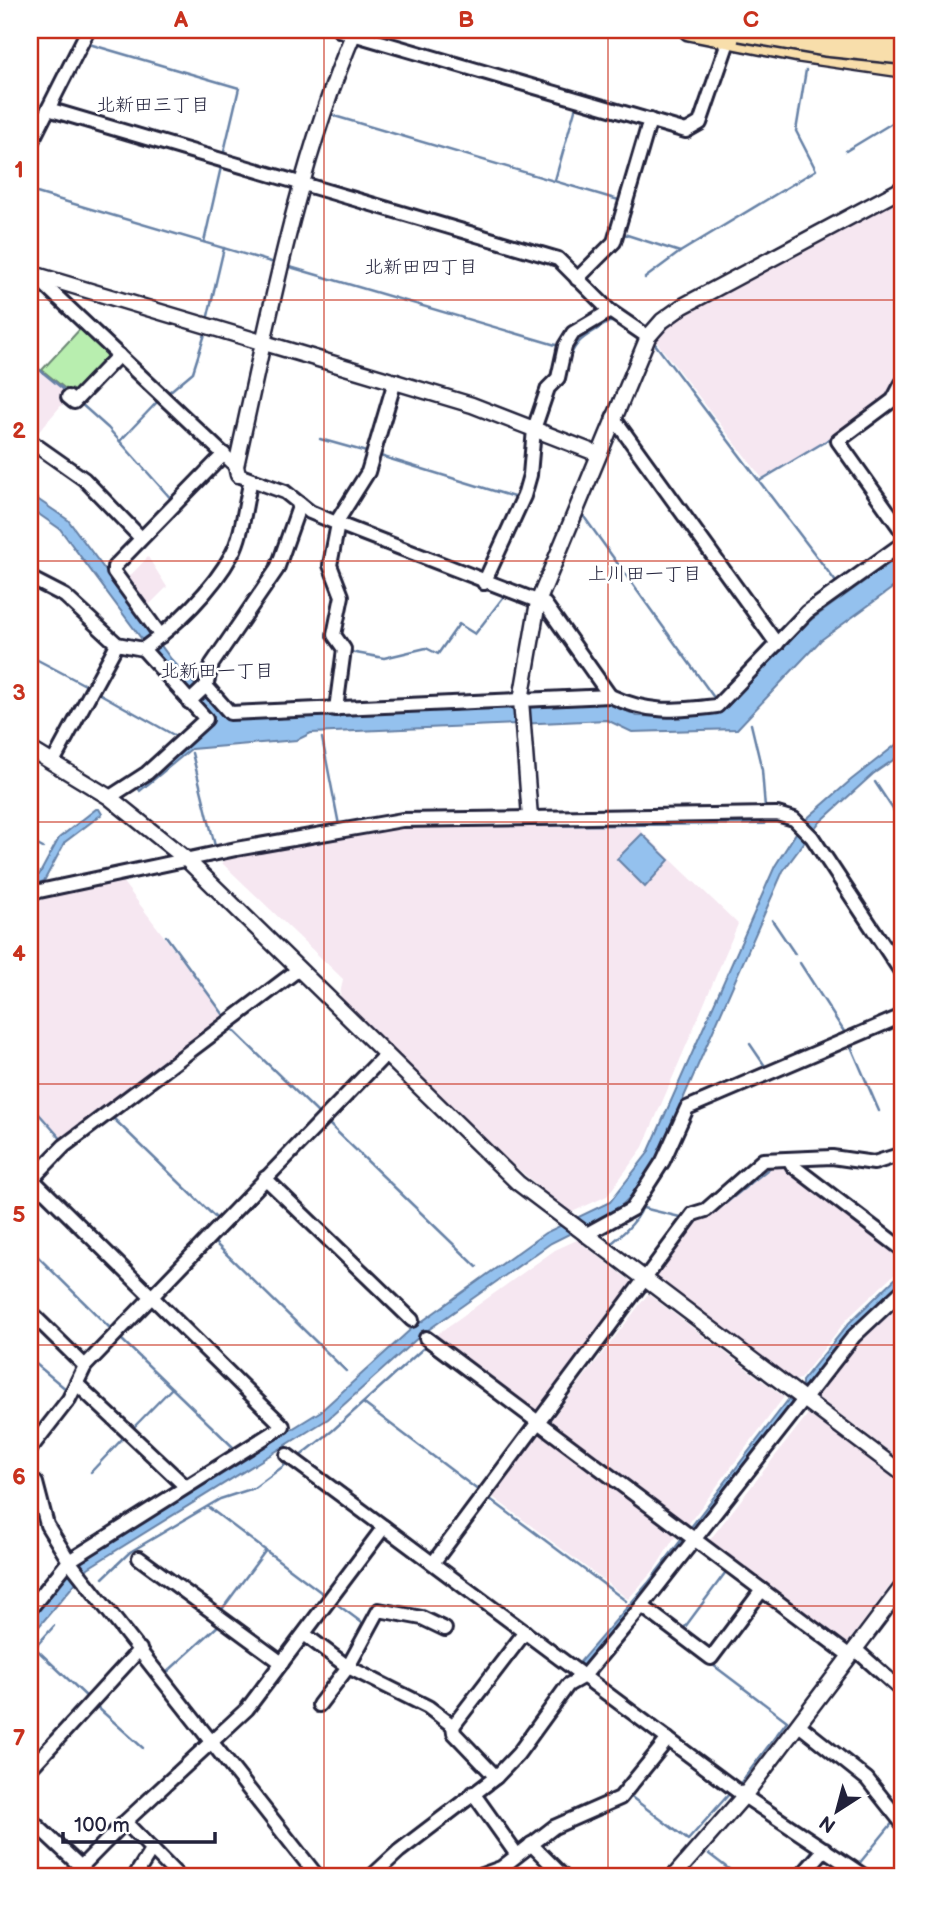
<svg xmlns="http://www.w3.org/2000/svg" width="932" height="1906" viewBox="0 0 932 1906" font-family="'Balsamiq Sans','Klee One',sans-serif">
<rect width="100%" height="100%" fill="#fff"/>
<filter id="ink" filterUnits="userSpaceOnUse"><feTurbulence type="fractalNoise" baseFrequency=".0143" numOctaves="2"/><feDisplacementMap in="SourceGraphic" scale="14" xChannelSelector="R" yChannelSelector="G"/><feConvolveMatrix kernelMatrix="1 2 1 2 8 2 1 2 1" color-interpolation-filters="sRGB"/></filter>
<g filter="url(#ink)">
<g fill="#f6e7f1">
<polygon points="902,195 902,375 896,379 887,397 830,438 762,478 655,340 677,317"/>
<polygon points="30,362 70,395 30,442"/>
<polygon points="148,557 167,587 146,608 125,581"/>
<polygon points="536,822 537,826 635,825 738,924 643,1147 607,1196 570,1213 511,1163 339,1000 343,979 222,863 225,856 407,823"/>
<polygon points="119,877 225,1017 62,1139 30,1102 30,896"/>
<polygon points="788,1167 902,1253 902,1267 847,1319 800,1379 794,1381 657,1277 656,1272 692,1223 711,1216 767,1168"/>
<polygon points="577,1240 632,1282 632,1287 541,1411 532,1412 433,1337 555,1250"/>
<polygon points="648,1294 784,1397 686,1527 551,1425 551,1420"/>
<polygon points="902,1295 902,1461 815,1395 857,1339"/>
<polygon points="808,1414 902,1484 902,1570 846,1645 839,1645 710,1547 709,1541"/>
<polygon points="541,1430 678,1532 654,1570 628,1599 489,1494"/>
</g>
<polygon fill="#b8eeaf" stroke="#6d8875" stroke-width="2" points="82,327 110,352 110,358 73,395 42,370"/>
<g fill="#94c1ee" stroke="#6681a6" stroke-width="2">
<polygon points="30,494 68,520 171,659 227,719 610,703 637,716 685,717 721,713 808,622 902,554 902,581 821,640 737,729 632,732 607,720 311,733 297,740 191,749 140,791 137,787 214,721 164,669 60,529 30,508"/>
<polygon points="902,740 902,754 873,774 818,824 783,871 659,1154 633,1194 617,1210 551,1243 421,1335 328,1419 88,1568 30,1637 30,1620 79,1561 321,1411 410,1330 545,1233 610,1202 648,1153 775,866 803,822 851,780"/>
<polygon points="96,809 99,809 102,814 65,842 44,881 30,887 30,879 39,875 59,838"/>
<polygon points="767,820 764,824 537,826 536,822"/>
<polygon points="642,834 669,860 645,887 617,859"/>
<polygon points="902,1272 902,1286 806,1388 802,1385 802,1381 849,1323"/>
<polygon points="788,1400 793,1403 792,1407 653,1588 585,1667 578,1664 648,1583"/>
</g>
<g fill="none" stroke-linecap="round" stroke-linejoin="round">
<g stroke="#6681a6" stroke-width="2.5">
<polyline points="366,31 440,53"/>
<polyline points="89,44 239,88 223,156"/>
<polyline points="331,115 622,201"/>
<polyline points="846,151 902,117"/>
<polyline points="555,180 576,106"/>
<polyline points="30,191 271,262"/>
<polyline points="633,204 624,234 680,252"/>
<polyline points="204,242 221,167"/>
<polyline points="290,267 559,346"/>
<polyline points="645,278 680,252 816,170 796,131 806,70"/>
<polyline points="208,316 224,248"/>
<polyline points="655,344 836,582"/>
<polyline points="30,362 68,393"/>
<path d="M566 369C574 338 584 338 609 322H613"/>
<polyline points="890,392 896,381 902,376"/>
<polyline points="168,393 193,372 205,334"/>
<polyline points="80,403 108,428 173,501"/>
<polyline points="320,439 370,453"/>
<polyline points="120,441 159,400"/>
<polyline points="377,455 517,498"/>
<polyline points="761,480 836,435"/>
<polyline points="582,514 715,699"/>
<polyline points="349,654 350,652 384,658 426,648 438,654 459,624 475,634 505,595"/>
<polyline points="30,656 89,687"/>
<polyline points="95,691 181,739"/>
<polyline points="751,724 762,770 765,808"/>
<polyline points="322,738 339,825"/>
<polyline points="192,753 215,846"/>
<polyline points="875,782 902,823"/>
<polyline points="893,784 902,785"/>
<polyline points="30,841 43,848"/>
<polyline points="772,920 795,954"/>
<polyline points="166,936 226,1018"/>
<polyline points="800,963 845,1033"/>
<polyline points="230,1027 319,1114"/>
<polyline points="750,1044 767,1069"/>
<polyline points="850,1044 879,1111"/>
<polyline points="30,1104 63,1141"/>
<polyline points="112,1117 216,1218"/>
<polyline points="328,1123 477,1267"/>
<polyline points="643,1208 684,1218"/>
<polyline points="699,1219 710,1216 772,1166"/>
<polyline points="213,1241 346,1371"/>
<path d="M613 1242C625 1232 642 1217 644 1201"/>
<polyline points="30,1249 111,1329"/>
<polyline points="120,1338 235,1449"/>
<polyline points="30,1359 67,1390"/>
<polyline points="363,1403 479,1491"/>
<polyline points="131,1430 172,1388"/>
<polyline points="299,1457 332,1431 427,1345"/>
<polyline points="91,1472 125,1436"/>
<polyline points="490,1499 626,1601"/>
<polyline points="208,1507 326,1596"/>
<polyline points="103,1578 130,1552 220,1499 254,1488 289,1462"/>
<polyline points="334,1602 365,1625"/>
<polyline points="220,1612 266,1550"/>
<polyline points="682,1631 728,1569"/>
<polyline points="34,1647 88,1698"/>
<polyline points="30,1653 54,1626"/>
<polyline points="709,1662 787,1721 739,1785"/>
<polyline points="165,1674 220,1624"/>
<polyline points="96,1706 143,1748"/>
<polyline points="630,1796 688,1840 730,1793"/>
<polyline points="709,1854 738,1876"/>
<polyline points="847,1857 861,1867"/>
<polyline points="858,1865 894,1821"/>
<polyline points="791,1876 814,1849"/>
</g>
<defs>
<g id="minor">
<polyline points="339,30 686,131 700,123 729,39"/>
<polyline points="48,109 558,259 610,311 648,337"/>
<polyline points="30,145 88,30"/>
<polyline points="33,274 236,466"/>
<polyline points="577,279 614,242 650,120"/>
<polyline points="902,383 893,400 838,441 902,531"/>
<polyline points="68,397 74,402 119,355"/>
<polyline points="613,417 777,644"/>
<polyline points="30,441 84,479 140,537"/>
<polyline points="238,475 285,492 310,512 336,523 545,604 610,696"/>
<polyline points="336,523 368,472 395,381"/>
<path d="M30 578 65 596 117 644 143 649C176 625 212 591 232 554 243 534 245 503 251 480"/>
<polyline points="484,583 524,496 530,475 534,429 548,388 558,378 565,346 573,333 610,311"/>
<polyline points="161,636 114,572 114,567 224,454"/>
<path d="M206 686 230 713 610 696C649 714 675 711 717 706L807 612 902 544"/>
<polyline points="189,702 206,686 212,664 277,569 300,504"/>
<polyline points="336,709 344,649 334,635 342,596 330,565 338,524"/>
<polyline points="53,762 117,644"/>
<polyline points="110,797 147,773 206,719 143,649"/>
<polyline points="30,893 236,849 402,820 777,814 794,819 812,837 902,973"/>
<polyline points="789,1159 793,1166 902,1249"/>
<polyline points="30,1177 283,1426 69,1561 30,1609"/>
<polyline points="265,1178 412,1320"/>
<polyline points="30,1181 64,1146 299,969"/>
<polyline points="585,1235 632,1209 663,1161 687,1108 902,1016"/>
<polyline points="30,1312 85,1366"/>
<polyline points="426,1338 850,1656"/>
<polyline points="78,1385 185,1486"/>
<polyline points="30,1449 69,1399 85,1366 386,1054"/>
<polyline points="287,1455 384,1527"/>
<polyline points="30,1477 36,1483 47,1525 69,1561 317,1876"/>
<polyline points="139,1558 282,1663"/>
<polyline points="433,1563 693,1214 706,1210 763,1160 832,1157 874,1163 902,1154"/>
<polyline points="642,1606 711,1658 762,1590"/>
<polyline points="304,1634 348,1667 428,1707 453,1726 454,1733 496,1777 399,1851 372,1876"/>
<polyline points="855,1649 902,1691"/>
<polyline points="319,1705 348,1667 379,1610 422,1618 445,1629"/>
<polyline points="799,1725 867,1779 902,1823"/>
<polyline points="453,1726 525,1632"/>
<polyline points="30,1769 140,1649"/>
<polyline points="496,1777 518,1754 568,1685 584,1676 642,1606 854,1336 902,1291"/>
<polyline points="473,1793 517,1855"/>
<polyline points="30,1819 81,1867"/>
<polyline points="125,1822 178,1876"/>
<polyline points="531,1844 563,1876"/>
<polyline points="72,1876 125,1822 247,1709 384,1527 744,1796 864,1876"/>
<polyline points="135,1876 152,1849"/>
<polyline points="479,1876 501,1868 554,1827 620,1798 668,1739"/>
<polyline points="801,1876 825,1849"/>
</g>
<g id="tertiary">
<polyline points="30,273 472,405 598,454"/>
<path d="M238 475 236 466C269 319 296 168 355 30"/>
<polyline points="30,749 109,797 186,859 518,1183 902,1473"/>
<polyline points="530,817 521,700 538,602 648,337 662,321 683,306 902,189"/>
<polyline points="674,1876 744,1796 902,1587"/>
</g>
<polyline id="primary" points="689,30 799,52 902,67"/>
</defs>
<use href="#minor" stroke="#22223b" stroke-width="18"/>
<use href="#tertiary" stroke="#22223b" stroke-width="19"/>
<use href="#primary" stroke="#22223b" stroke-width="24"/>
<use href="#minor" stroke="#fff" stroke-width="12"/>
<use href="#tertiary" stroke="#fff" stroke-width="14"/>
<use href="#primary" stroke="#f8deab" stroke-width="19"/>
<defs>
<g id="motorway-bridge">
<polyline points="740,30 825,45 902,53"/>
<polyline points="830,30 902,38"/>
</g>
</defs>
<use href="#motorway-bridge" stroke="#22223b" stroke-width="26" stroke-linecap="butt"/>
<use href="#motorway-bridge" stroke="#f8deab" stroke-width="21"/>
</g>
</g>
<path fill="none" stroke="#c8321e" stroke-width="2" stroke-opacity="0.55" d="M324 30V1876M608 30V1876M30 300H902M30 561H902M30 822H902M30 1084H902M30 1345H902M30 1606H902"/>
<g text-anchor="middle" stroke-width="5" stroke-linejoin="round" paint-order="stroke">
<g font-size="19" fill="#22223b" stroke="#fff">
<text x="153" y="111">北新田三丁目</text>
<text x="421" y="273">北新田四丁目</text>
<text x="645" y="580">上川田一丁目</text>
<text x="217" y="677">北新田一丁目</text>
</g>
</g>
<rect width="932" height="1906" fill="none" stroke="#fff" stroke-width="77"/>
<g transform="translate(837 1811) rotate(216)" stroke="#ffffff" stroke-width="5" paint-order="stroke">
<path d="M0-5L12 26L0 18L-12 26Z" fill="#22223b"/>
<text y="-10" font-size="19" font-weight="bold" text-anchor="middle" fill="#22223b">N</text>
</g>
<path d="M63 1832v10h152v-10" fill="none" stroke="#22223b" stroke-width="3.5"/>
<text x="74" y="1832" font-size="21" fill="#22223b" stroke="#ffffff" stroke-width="5" paint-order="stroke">100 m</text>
<rect x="38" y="38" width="856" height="1830" fill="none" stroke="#c8321e" stroke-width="2.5"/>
<g font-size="23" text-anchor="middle" font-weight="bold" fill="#c8321e">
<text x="181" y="27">A</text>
<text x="466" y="27">B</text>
<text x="751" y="27">C</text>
<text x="19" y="177">1</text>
<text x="19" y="438">2</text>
<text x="19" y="700">3</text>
<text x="19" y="961">4</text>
<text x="19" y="1222">5</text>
<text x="19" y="1484">6</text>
<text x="19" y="1745">7</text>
</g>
</svg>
